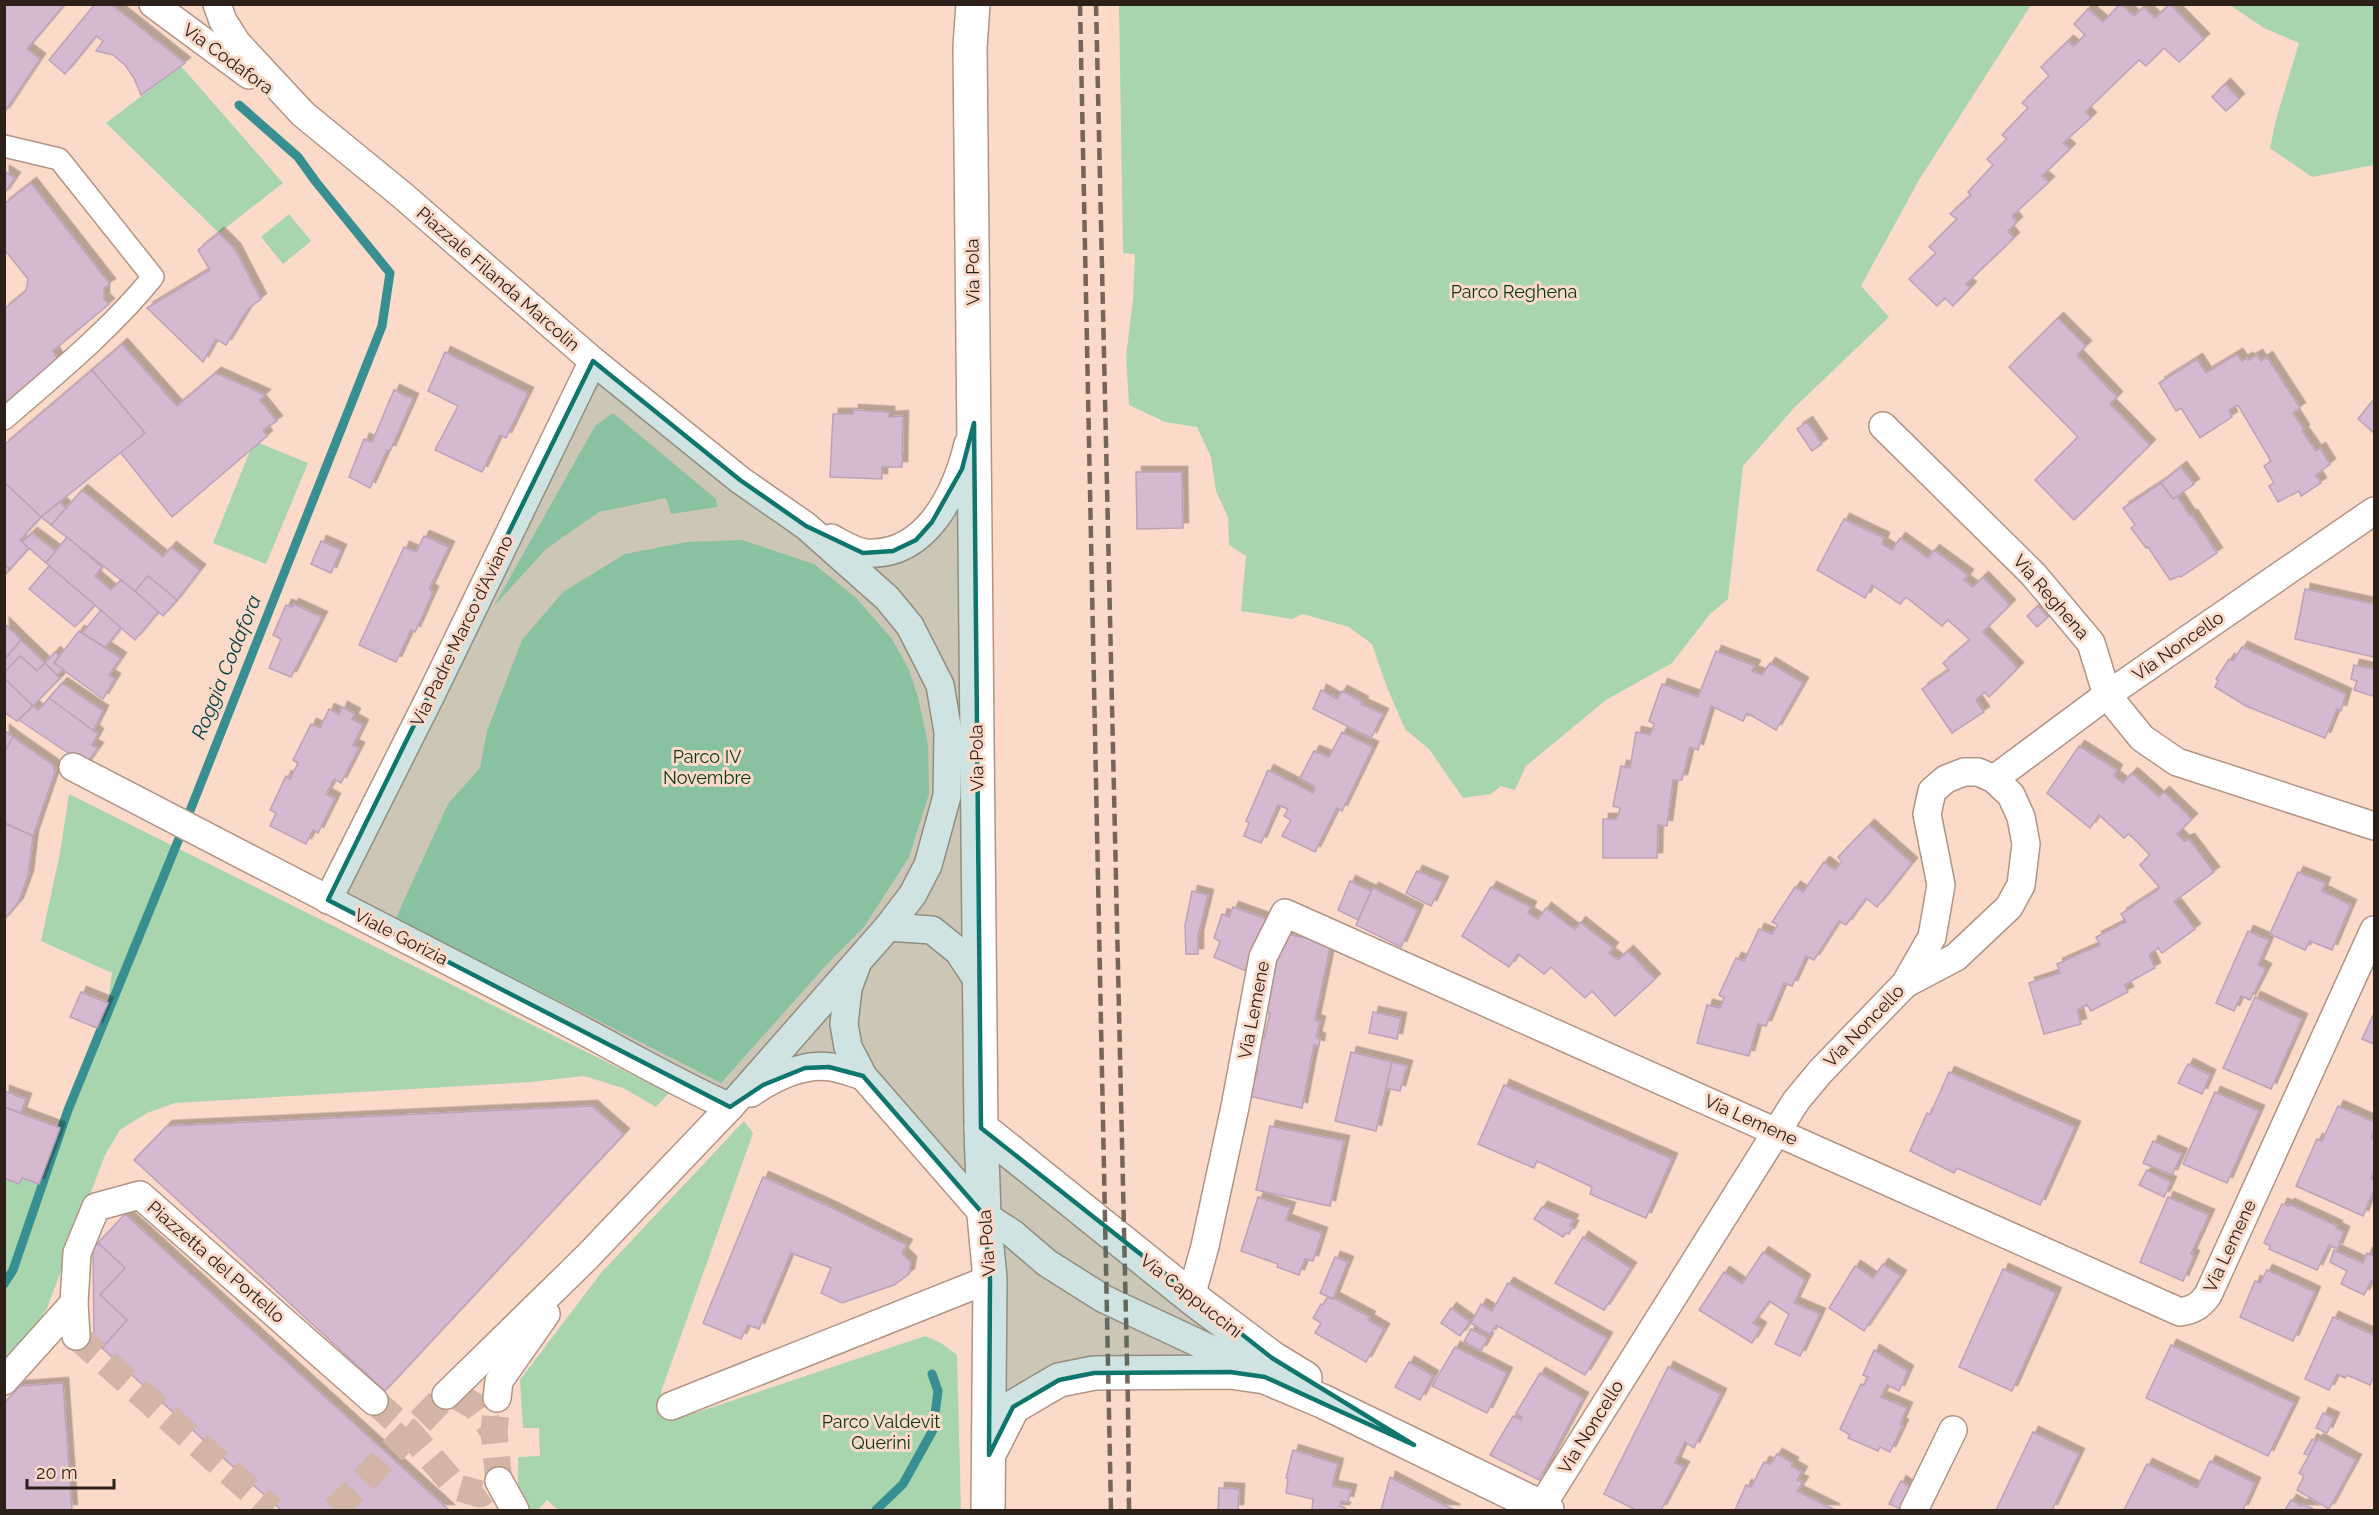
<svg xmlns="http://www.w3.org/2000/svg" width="2379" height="1515" viewBox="0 0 2379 1515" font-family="Raleway,sans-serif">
<defs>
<filter id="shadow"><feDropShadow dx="5.5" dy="-5.5" stdDeviation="0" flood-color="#0004"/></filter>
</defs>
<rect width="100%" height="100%" fill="#fbdac9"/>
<g fill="#a8d5ad">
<polygon points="1119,5 1119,4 2031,5 1919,180 1861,286 1889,317 1794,408 1743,466 1728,599 1710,614 1672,663 1606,700 1526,766 1515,790 1501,786 1491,794 1463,798 1429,749 1405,729 1386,685 1372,644 1349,627 1303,614 1292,619 1241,611 1246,556 1229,545 1228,517 1216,491 1211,457 1197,427 1165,422 1129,405 1126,357 1133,299 1135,254 1123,253"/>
<polygon points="2230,5 2374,5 2374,165 2312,177 2270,148 2277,116 2299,43 2264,28"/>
<polygon points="181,66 283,183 219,233 106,123"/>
<polygon points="289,214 311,241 283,264 261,237"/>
<polygon points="613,413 716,499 717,507 671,514 666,498 599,512 546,549 494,606 595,426"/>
<polygon points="254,441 308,463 266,564 213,543"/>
<polygon points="742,540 814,564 856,598 892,639 909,670 918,697 928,744 929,794 909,857 864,927 828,963 721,1083 396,918 448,804 480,768 487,731 522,640 563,592 625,554 687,542"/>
<polygon points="69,794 669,1093 656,1107 623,1088 584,1076 531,1082 175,1103 147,1113 120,1130 105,1155 47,1308 23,1347 5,1367 5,1178 19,1184 22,1178 39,1184 108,1003 112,973 41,941 60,853"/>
<polygon points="744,1121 753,1133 661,1392 671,1421 925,1336 941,1343 957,1355 961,1510 558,1510 547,1500 538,1510 523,1510 518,1496 518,1457 540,1456 539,1428 523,1428 520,1380 601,1273"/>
</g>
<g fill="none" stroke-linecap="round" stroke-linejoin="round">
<g stroke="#378f91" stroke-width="9">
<polyline points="4,1284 13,1270 68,1110 178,841 382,326 390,273 316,182 298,157 239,105"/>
<polyline points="876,1510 903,1484 933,1430 938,1391 932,1374"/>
</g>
</g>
<g fill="#d4b9d0" stroke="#bca2b9" stroke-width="1.5" filter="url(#shadow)">
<polygon points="4,4 65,4 27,49 40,59 4,113"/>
<polygon points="95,4 111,4 185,63 141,95 134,78 125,65 113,55 96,51 103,41 96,36 65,74 49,60"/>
<polygon points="2120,4 2134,16 2144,7 2155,18 2170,4 2204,39 2179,62 2164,48 2146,66 2139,60 2085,112 2091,118 2063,143 2070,149 2042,176 2049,182 2012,216 2017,222 2008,231 2014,238 1966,284 1971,287 1953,306 1945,298 1937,306 1909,279 1936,253 1929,247 1957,219 1950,214 1971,195 1968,192 1993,165 1987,159 2007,139 2002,135 2028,108 2022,103 2049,76 2041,67 2068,41 2074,46 2085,35 2074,24 2088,9 2103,22"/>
<polygon points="2225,84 2239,99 2226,111 2212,97"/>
<polygon points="4,171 15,178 4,194"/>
<polygon points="31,183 110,284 104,288 104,299 109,304 53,351 59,361 10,402 4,399 4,309 26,291 28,279 4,249 4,204"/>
<polygon points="219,233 235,249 261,299 248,309 226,345 216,339 203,362 147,308 210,270 198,250"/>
<polygon points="2058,318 2086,346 2077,355 2117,397 2110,404 2150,445 2074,520 2035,480 2078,437 2009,367"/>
<polygon points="122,344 177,406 216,373 265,395 260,400 277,421 263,430 267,436 172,517 120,452 145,433 92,370"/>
<polygon points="445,352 528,393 506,438 500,435 482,472 435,450 458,406 428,391"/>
<polygon points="2237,354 2242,361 2247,358 2249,360 2257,355 2261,361 2267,357 2300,408 2293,413 2304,430 2302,431 2316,451 2320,448 2330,464 2316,475 2321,483 2301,496 2299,491 2278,502 2269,486 2274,483 2264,466 2271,461 2238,405 2229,410 2232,417 2200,438 2181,408 2176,411 2159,383 2197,359 2206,373"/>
<polygon points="92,370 145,433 41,517 4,482 4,445"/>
<polygon points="394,390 413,399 390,451 387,450 370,488 349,477 364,439 372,442"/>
<polygon points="2374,399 2374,433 2358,419"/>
<polygon points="853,410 889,412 889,417 903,416 902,467 882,467 882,479 830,477 833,414 853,414"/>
<polygon points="1807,422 1822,444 1812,451 1797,429"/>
<polygon points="2181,467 2194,484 2173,499 2161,483"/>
<polygon points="1136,472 1182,472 1183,528 1137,529"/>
<polygon points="4,482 41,517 20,540 29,548 10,569 4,564"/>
<polygon points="2161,483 2173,499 2177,496 2190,516 2192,515 2217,553 2181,577 2179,576 2170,580 2148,547 2146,548 2131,528 2135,525 2123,508"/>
<polygon points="82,490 163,557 171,547 200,570 177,600 148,576 135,591 51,525"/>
<polygon points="60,502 66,508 51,525 41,517"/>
<polygon points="1844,519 1884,538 1882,544 1892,550 1900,538 1928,558 1934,550 1968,575 1964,580 1973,587 1983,577 2010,605 1983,632 2018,668 1989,697 1984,692 1976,700 1984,712 1952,733 1922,689 1949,670 1943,663 1970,640 1948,620 1942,626 1906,597 1900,604 1872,585 1865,598 1817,570"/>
<polygon points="32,533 56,551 46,563 22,542"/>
<polygon points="424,536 449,547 429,589 433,592 415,632 411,630 396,662 359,645 404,547 416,552"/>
<polygon points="67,537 102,567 95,576 111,590 121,580 159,611 135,640 46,563"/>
<polygon points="321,541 341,550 331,573 311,564"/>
<polygon points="4,564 10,569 4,576"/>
<polygon points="49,566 95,605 75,627 29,589"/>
<polygon points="148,576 177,600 163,616 135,591"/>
<polygon points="2305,589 2374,604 2374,657 2295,639"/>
<polygon points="293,604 322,617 291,677 269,668 281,639 273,635 286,605 292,607"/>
<polygon points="2038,606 2048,617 2037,627 2027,616"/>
<polygon points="101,610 121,628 105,648 82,633"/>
<polygon points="4,623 21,640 4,660"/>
<polygon points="79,631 121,658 109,675 115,679 103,699 54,663"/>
<polygon points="21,640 45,663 37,671 20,656 4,673 4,660"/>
<polygon points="2242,647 2346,694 2341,711 2337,709 2325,738 2246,706 2215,687 2218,681 2216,679 2229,659 2233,661"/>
<polygon points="1716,651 1755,666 1752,671 1762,675 1770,663 1803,683 1776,730 1747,713 1743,721 1711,706 1698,750 1690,747 1682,780 1673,780 1667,826 1658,825 1657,858 1603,858 1603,819 1617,819 1620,808 1613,806 1621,766 1630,768 1636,732 1650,735 1654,724 1649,721 1662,684 1698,697"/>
<polygon points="55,652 59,656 54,663 63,669 57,675 45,663"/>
<polygon points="20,656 37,671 45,663 60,678 33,706 4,678 4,673"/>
<polygon points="2354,665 2374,669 2374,694 2372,696 2354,690 2357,681 2351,679"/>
<polygon points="4,678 33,706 17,721 4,712"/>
<polygon points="62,683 103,711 93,731 49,698"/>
<polygon points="1321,690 1337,699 1342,691 1363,702 1361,704 1383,714 1371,738 1313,709"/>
<polygon points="49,698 98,734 92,745 98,748 86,765 19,720 33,706 38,710"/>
<polygon points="342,707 355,714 352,719 363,725 353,745 359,748 341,783 334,779 326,794 335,799 318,833 313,830 306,844 270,826 276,813 270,810 286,776 290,779 298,763 293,760 311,724 320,728 329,709 339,714"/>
<polygon points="4,730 13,737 4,753"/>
<polygon points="1342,732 1373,747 1342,811 1337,808 1315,852 1282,836 1291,820 1284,816 1288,809 1278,805 1261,843 1244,836 1249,823 1246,821 1268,770 1313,793 1315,787 1300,778 1314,751 1329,757"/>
<polygon points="13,737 53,765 55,772 33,836 4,823 4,753"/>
<polygon points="2079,746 2117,770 2114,776 2123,783 2132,773 2159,797 2164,792 2192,819 2177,834 2184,841 2189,839 2214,872 2174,902 2195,929 2162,953 2158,948 2149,955 2155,968 2124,985 2128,992 2091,1011 2087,1005 2077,1010 2081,1024 2044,1034 2029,983 2060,973 2057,964 2100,945 2096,937 2126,922 2121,914 2160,888 2140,865 2150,855 2129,834 2124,838 2099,815 2090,828 2047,793"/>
<polygon points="4,823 33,836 28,876 18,903 4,920"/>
<polygon points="1869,825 1912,863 1877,907 1866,898 1846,925 1839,921 1814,960 1806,956 1792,986 1784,983 1766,1026 1758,1024 1749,1056 1697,1043 1707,1005 1720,1008 1724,998 1719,995 1736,958 1744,961 1759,929 1772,934 1778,925 1772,922 1795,887 1803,892 1824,862 1835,870 1842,862 1838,857"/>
<polygon points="1417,871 1443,882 1431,906 1406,893"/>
<polygon points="2298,872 2325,883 2322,891 2351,905 2332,950 2310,941 2305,950 2270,934"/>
<polygon points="1350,881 1371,891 1358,920 1338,910"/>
<polygon points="1491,887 1531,907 1528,913 1538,919 1546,908 1575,930 1580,922 1613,948 1609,953 1618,960 1628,951 1655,979 1615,1016 1592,991 1585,998 1551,967 1544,974 1518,954 1509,967 1462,936"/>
<polygon points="1373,888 1418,910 1401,947 1356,925"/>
<polygon points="1192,891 1208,895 1198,936 1198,954 1186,954 1185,925"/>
<polygon points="1233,907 1269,920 1248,972 1214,957 1220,942 1214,938 1222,914 1229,917"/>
<polygon points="2248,931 2269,940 2258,965 2266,969 2250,1000 2241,996 2234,1011 2216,1003"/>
<polygon points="1282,933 1331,943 1315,1020 1320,1022 1316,1037 1320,1039 1319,1046 1314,1045 1302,1108 1249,1096 1258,1070 1255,1068 1261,1037 1264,1038 1270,1013 1266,1013"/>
<polygon points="81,992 108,1003 97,1028 70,1017"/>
<polygon points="2255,997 2302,1019 2271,1089 2223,1068"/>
<polygon points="1373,1012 1401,1018 1397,1039 1369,1033"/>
<polygon points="2374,1013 2374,1044 2362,1039"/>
<polygon points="1351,1052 1392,1062 1376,1131 1335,1121"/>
<polygon points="1392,1062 1407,1066 1400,1091 1386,1088"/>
<polygon points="2188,1064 2210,1075 2202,1094 2178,1083"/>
<polygon points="1949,1072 2075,1127 2040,1205 1957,1168 1954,1173 1910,1151 1927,1113 1930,1115"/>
<polygon points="1504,1085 1672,1159 1646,1218 1590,1194 1592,1187 1537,1161 1534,1168 1478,1144"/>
<polygon points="4,1091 26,1099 21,1113 4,1107"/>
<polygon points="2215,1092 2259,1111 2227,1183 2183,1164"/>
<polygon points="592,1106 624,1134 385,1391 134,1160 167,1126"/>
<polygon points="2338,1106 2374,1122 2374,1130 2371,1138 2374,1139 2374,1170 2371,1178 2374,1181 2374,1189 2363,1216 2296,1186 2317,1139 2322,1141"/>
<polygon points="4,1107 60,1128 39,1184 22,1178 19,1184 4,1178"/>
<polygon points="1270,1126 1344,1141 1330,1206 1256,1190"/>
<polygon points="2153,1141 2182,1154 2172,1175 2143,1163"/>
<polygon points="2147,1170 2171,1182 2164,1197 2139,1185"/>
<polygon points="763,1177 828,1206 907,1245 902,1253 911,1262 909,1274 894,1285 842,1303 821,1293 831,1268 791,1253 759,1329 748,1325 741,1339 703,1323"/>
<polygon points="1258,1197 1290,1208 1286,1220 1322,1233 1313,1261 1305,1259 1299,1275 1277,1267 1278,1264 1241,1251"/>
<polygon points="2168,1197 2209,1215 2191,1254 2194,1256 2183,1281 2140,1262"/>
<polygon points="2282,1204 2288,1206 2289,1204 2337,1226 2336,1228 2344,1232 2337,1249 2329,1245 2317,1270 2269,1249 2270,1246 2264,1243"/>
<polygon points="1542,1207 1573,1220 1570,1225 1573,1226 1569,1234 1566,1233 1563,1237 1534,1219"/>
<polygon points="125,1214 369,1437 449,1510 281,1510 102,1348 127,1320 100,1295 125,1268 98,1243"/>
<polygon points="1583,1237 1631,1268 1604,1310 1555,1283"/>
<polygon points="98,1243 125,1268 100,1295 127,1320 102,1348 94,1339 93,1248"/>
<polygon points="2334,1250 2363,1263 2367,1253 2373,1256 2374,1254 2374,1282 2371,1281 2364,1295 2341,1284 2347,1271 2330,1262"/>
<polygon points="1763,1252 1805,1280 1794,1303 1820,1314 1800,1356 1775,1344 1789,1314 1769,1301 1753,1323 1761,1328 1752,1343 1699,1310 1724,1272 1742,1284"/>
<polygon points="1335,1257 1348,1262 1333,1299 1320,1293"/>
<polygon points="1883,1264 1901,1276 1864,1331 1829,1308 1855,1266 1873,1278"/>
<polygon points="2003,1269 2056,1293 2012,1391 1959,1367"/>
<polygon points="2267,1270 2315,1292 2293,1341 2240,1317 2255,1281 2260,1283"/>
<polygon points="1508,1283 1607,1338 1585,1375 1496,1325 1490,1335 1471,1323 1481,1304 1492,1311"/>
<polygon points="1328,1297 1333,1299 1334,1298 1370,1317 1368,1320 1384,1329 1366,1362 1315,1333 1321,1323 1313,1318 1321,1304 1323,1305"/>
<polygon points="1451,1308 1470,1322 1460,1336 1441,1323"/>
<polygon points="2333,1317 2374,1335 2374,1375 2370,1385 2347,1375 2345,1378 2337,1374 2329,1390 2305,1379"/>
<polygon points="1471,1329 1488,1338 1481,1351 1464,1342"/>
<polygon points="2171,1345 2294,1403 2268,1456 2146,1398"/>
<polygon points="1455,1347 1507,1373 1487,1413 1432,1386"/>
<polygon points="1874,1350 1908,1371 1899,1391 1887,1385 1881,1397 1907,1408 1900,1424 1903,1425 1890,1452 1880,1447 1878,1451 1848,1438 1850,1435 1840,1429 1861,1384 1864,1385 1868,1377 1863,1375"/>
<polygon points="1409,1362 1433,1376 1420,1400 1395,1387"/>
<polygon points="1668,1367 1721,1394 1694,1448 1685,1442 1675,1463 1684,1467 1661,1510 1636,1510 1604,1494"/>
<polygon points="1540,1373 1583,1398 1539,1480 1490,1455 1513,1416 1521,1420 1522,1417 1516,1413"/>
<polygon points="63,1383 72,1510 4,1510 4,1403 20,1386"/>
<polygon points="2323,1413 2334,1418 2327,1433 2316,1428"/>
<polygon points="2033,1432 2079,1454 2052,1510 1996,1510"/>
<polygon points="2312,1439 2316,1442 2309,1455 2304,1454"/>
<polygon points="2318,1439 2356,1460 2329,1509 2297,1490 2304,1476 2299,1473"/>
<polygon points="1293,1450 1338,1464 1332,1486 1351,1490 1348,1502 1341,1501 1340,1506 1345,1508 1344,1510 1312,1510 1313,1499 1286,1493 1288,1479 1286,1478"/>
<polygon points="1777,1454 1793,1463 1791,1466 1802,1472 1797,1480 1803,1482 1797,1491 1835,1510 1735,1510 1746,1485 1751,1487 1764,1462 1770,1464"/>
<polygon points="2210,1461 2255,1483 2243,1510 2124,1510 2147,1464 2197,1488"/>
<polygon points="1390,1477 1448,1507 1455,1510 1381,1510"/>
<polygon points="1901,1481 1913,1490 1903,1510 1889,1504"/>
<polygon points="1219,1488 1239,1489 1238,1510 1218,1510"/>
<polygon points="2291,1500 2302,1506 2303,1504 2315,1510 2285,1510"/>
</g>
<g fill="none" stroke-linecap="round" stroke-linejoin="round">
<g stroke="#d2b5a6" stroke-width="27" stroke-dasharray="27 14" stroke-linecap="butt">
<polyline points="76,1336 272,1510"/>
<polyline points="457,1396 476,1407 494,1432"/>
<polyline points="374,1401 409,1432 456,1487 480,1494 499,1481 494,1432 497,1398"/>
<polyline points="335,1510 446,1395"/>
</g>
<defs>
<path id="pedestrian" d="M4 146 59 159 153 277C110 330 56 374 4 419"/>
<g id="minor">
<polyline points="153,4 249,75"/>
<polyline points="217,4 223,21 237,43 303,114 402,195 593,361 740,480 806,526 887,598 910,626 940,685 948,732 947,796 928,865 913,894 888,927 730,1107 587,1257 446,1395"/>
<polyline points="1883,426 2033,574 2091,643 2107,695 2142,738 2177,762 2374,826"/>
<path d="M831 538C841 543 855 552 866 553 926 557 956 494 968 444"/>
<path d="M73 767C233 850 392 933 553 1015 612 1045 669 1080 730 1107"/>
<polyline points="1994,779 2107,695 2374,511"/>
<polyline points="328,900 431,695 593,361"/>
<polyline points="888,927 932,930 958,951 980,984"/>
<polyline points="856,967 848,988 844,1024 848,1047 863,1076 984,1215 1012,1233 1047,1263 1104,1299 1228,1357 1257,1373"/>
<path d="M751 1093C773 1078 803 1063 831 1067 841 1068 852 1073 863 1076"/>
<path d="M1191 1297 1205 1246 1235 1107 1263 957 1285 913 2180 1312C2193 1310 2200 1306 2208 1295L2374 930"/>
<polyline points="76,1336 74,1303 77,1253 96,1207 140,1195 374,1401"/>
<polyline points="4,1381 74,1303"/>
<polyline points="497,1398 499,1381 546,1314"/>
<polyline points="671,1406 990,1279"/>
<polyline points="499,1481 515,1510"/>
<polyline points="1541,1507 1796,1101 1820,1072 1905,984 1932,937 1941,885 1927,814 1932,791 1946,779 1964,772 1978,772 1994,779 2011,795 2021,817 2026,844 2021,885 2009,907 1956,957 1905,984"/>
<polyline points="1914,1510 1953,1430"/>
</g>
<g id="secondary">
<polyline points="973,4 970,47 981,1128 984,1215 990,1279 988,1510"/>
<polyline points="981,1128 1191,1297 1272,1358 1305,1378"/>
<polyline points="991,1450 1013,1407 1059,1380 1094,1373 1230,1372 1265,1377 1322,1401 1547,1510"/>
</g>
</defs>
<use href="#pedestrian" stroke="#b39484" stroke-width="24"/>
<use href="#minor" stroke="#b39484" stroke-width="30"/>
<use href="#secondary" stroke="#b39484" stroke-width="36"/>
<use href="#pedestrian" stroke="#fff" stroke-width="21"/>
<use href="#minor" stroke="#fff" stroke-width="27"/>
<use href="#secondary" stroke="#fff" stroke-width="33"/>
<g stroke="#78655a" stroke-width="4.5" stroke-dasharray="12 6" stroke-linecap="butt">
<polyline points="1080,4 1111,1510"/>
<polyline points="1096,4 1128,1405 1129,1510"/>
</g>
</g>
<path fill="#0f766e" fill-opacity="0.2" stroke="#0f766e" stroke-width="4.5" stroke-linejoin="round" d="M593 361 740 480 806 526 863 553 893 551 916 540 932 522 962 469 974 423 981 1128 1272 1358 1414 1445 1265 1377 1230 1372 1094 1373 1059 1380 1013 1407 989 1455 990 1279 984 1215 863 1076 829 1067 805 1068 763 1085 730 1107 328 900Z"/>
<g text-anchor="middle" stroke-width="6" stroke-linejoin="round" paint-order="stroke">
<g font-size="18" fill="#2c2019" stroke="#fbdac9">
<text transform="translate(228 59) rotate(36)" y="6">Via Codafora</text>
<text transform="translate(973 272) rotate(-91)" y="6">Via Pola</text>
<text transform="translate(498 279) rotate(41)" y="6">Piazzale Filanda Marcolin</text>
<text transform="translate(2051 597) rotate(49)" y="6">Via Reghena</text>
<text transform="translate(462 631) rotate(-64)" y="6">Via Padre Marco d'Aviano</text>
<text transform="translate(2178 646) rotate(-35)" y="6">Via Noncello</text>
<text transform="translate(977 758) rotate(-91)" y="6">Via Pola</text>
<text transform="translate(401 937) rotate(27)" y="6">Viale Gorizia</text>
<text transform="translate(1254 1010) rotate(-79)" y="6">Via Lemene</text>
<text transform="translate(1864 1026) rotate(-46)" y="6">Via Noncello</text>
<text transform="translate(1751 1120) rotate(24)" y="6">Via Lemene</text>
<text transform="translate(987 1243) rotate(-94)" y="6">Via Pola</text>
<text transform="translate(2230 1246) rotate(-65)" y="6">Via Lemene</text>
<text transform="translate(216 1262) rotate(41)" y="6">Piazzetta del Portello</text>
<text transform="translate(1191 1296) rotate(38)" y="6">Via Cappuccini</text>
<text transform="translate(1591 1427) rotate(-58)" y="6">Via Noncello</text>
</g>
<g font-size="18" fill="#023711" stroke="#fbdac9">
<text x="1514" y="298">Parco Reghena</text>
<text x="707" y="763">Parco IV<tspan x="707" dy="21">Novembre</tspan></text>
<text x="881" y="1428">Parco Valdevit<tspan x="881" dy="21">Querini</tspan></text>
</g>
<g font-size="20" font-style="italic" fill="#064144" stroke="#fbdac9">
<text transform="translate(226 667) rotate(-68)" y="7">Roggia Codafora</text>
</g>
</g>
<rect width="2379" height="1515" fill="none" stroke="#2c2019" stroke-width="12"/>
<path d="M27 1479v9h87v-9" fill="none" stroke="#2c2019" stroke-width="3"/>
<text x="36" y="1479" font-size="18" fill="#2c2019" stroke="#fbdac9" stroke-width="4.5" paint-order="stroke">20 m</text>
</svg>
